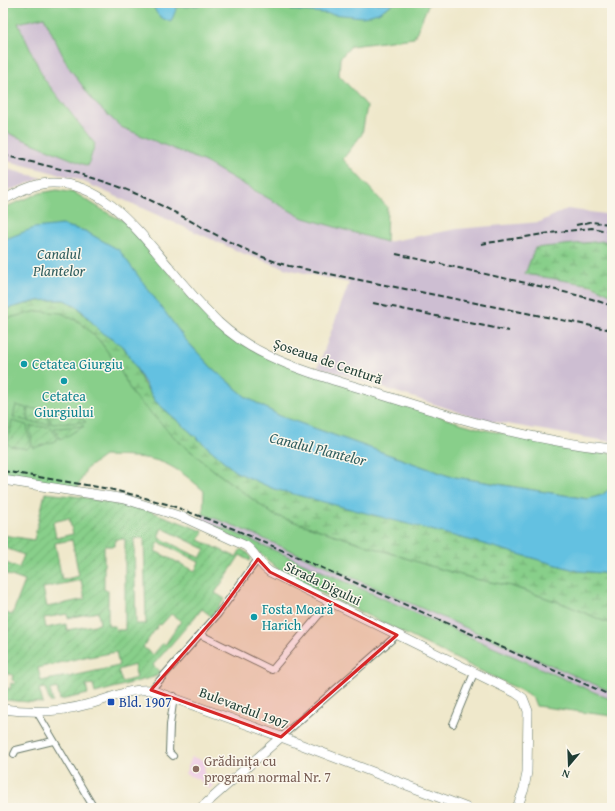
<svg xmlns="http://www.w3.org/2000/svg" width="615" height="811" viewBox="0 0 615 811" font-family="'Gentium Book Plus',serif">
<defs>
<pattern id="wetland-marsh" width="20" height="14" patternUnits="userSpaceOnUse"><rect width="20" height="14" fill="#88cf8a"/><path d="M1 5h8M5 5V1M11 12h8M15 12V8" fill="none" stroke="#6fa972"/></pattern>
<pattern id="garden-furrows" width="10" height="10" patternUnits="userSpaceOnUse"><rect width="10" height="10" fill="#88cf8a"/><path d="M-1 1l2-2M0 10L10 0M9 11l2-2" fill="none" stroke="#6fa972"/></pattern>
</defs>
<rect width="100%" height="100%" fill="#fbf7ec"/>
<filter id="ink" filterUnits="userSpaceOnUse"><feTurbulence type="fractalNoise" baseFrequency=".025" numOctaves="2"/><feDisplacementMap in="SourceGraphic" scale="8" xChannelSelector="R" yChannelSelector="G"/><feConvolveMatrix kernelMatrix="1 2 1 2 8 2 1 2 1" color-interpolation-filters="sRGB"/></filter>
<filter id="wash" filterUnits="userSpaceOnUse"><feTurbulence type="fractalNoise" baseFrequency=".012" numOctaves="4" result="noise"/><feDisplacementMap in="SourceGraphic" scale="16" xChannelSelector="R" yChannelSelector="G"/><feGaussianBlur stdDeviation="0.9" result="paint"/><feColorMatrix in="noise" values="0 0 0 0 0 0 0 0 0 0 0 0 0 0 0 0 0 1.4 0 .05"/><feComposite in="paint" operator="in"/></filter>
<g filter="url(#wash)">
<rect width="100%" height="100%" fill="#efe8cb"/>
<polygon fill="#efd0e6" points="192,757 205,761 204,776 213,786 209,789 198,779 185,774"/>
<g fill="#cdbed2">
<polygon points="45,17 68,66 121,127 205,162 301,217 386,242 457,229 540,222 567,209 612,215 612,243 604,241 535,248 525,273 592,286 612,295 612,442 484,420 318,367 349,283 287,269 242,253 75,178 3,160 3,131 88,166 95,144 44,79 18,23"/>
<polygon points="3,168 42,178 3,193"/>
<polygon points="203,514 235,526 612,692 612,700 233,532 202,521"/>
</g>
<g fill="#88cf8a" stroke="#54865f">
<polygon points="3,3 154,3 154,9 220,3 285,3 292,10 378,13 394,3 429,3 414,38 351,46 340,58 339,75 367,106 362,134 343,159 387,207 386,242 301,217 205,162 121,127 94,102 68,66 44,17 18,23 44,79 95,144 88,166 3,131"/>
<polygon points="57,190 75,193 111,215 127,222 201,311 237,342 450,420 485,430 612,453 612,487 602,495 588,499 449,476 280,416 246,397 212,368 185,339 118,250 85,231 62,225 3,240 3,208 40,193"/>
<path d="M38 311 61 312 81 323 99 340 176 439 216 472 274 515 427 565 475 579 511 586 564 604 606 622 612 623V692L235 526 203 514 204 491C166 457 154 457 104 456L86 469 77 489 3 476V322L8 318Z"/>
<polygon points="202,521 233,532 612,700 612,716 536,706 533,698 526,693 285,575 256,550"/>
</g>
<g fill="url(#wetland-marsh)" stroke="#54865f">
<polygon points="604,241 612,243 612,295 592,285 525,274 535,248"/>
<polygon points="51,300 64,300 77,306 85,316 111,339 120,342 131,358 143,383 155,401 236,472 578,571 612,574 612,623 606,622 564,604 511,586 475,579 427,565 274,515 216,472 176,439 133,395 118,366 99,340 81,323 61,313 38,311 8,318 3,322 3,310 37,301"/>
</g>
<g fill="url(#garden-furrows)" stroke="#54865f" fill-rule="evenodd">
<polygon points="16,405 26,408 27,421 13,417"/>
<polygon points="28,408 43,410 50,424 29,422"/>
<polygon points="46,411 74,412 86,422 52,424"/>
<polygon points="12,421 27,425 30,446 27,449 10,446 7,443"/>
<polygon points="30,426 51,427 57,439 55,441 34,448 32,446"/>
<polygon points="84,426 62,439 59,438 54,428"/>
<path d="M45 493 82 497 150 511 203 531 199 540 236 557 241 549 249 554 251 559 250 561 240 555 215 593 225 599 211 616 202 609 153 665 161 673 157 676 95 693 93 684 86 685 88 694 60 700 57 688 50 690 53 702H50L45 688 39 689 43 703 3 700V687L10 689 11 683 14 684 15 681 12 680 13 675 3 673V644L9 629 3 627V612L12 615 25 581 3 573V562L19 568 24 555 3 547V535L34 540ZM69 518 73 534 56 538 53 522ZM162 528 205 549 200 558 158 537ZM134 538H144L146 624H136ZM115 539H125V630H116L115 626H108V590H104V546H115ZM72 540 79 576 62 580 55 543ZM159 542 199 562 195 571 155 551ZM81 580 85 599 47 607 43 588ZM98 612 100 624 67 630 66 624 46 628 44 618 67 614 68 618ZM171 614 181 621 165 645 163 643 153 655 143 647 159 624 161 625ZM116 652 119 666 68 677V676L41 681 38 668 89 656V657ZM134 665 137 678 122 682 118 670Z"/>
</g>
<g fill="#63c1e1" stroke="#417f8a">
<path d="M154 3H220L177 7 171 22C161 18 154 15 154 3Z"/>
<polygon points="285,3 394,3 378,13 363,17 292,10"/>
<polygon points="62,225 85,231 119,250 185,339 212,368 246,397 280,416 449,476 588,499 602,495 612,487 612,574 578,571 469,540 274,489 236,472 155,401 124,347 102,333 77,306 64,300 51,300 37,301 3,310 3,240 34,228"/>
</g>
</g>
<g filter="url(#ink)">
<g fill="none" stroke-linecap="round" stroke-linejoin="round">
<defs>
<g id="street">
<polyline points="201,635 272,670 330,602"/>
<polyline points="151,690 218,614 258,559"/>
<polyline points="37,712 94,808"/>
<polyline points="453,724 474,673"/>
<polyline points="281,737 397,635"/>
<polyline points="14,754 16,750 53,741"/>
<polyline points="173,756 169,752 170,725 174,696"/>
</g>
<g id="secondary">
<path d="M3 200C18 192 34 183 52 183 104 182 139 232 169 267 184 286 201 305 218 322 232 335 250 347 267 355 302 372 341 382 379 394 455 418 532 441 612 449"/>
<path d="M3 480 125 499 185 518 246 546C256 553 259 565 270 572L516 693 523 698 528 711 527 772 524 789 517 808"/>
<path d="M3 709C32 713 61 712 89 704 110 699 129 688 151 690L268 732 467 808"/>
<polyline points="201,808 281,737"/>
</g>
</defs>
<use href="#street" stroke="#687969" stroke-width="8"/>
<use href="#secondary" stroke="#687969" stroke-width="10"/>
<use href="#street" stroke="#fff" stroke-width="6"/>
<use href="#secondary" stroke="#fff" stroke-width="9"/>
<g stroke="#1f3d34" stroke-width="2" stroke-dasharray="6 3" stroke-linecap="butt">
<path d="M3 155C50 167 99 176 143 197 193 219 236 251 289 266L612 330"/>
<polyline points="576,225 590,222 612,224"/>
<polyline points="481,244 550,233 592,228 612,232"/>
<polyline points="396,254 548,288 592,299 612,306"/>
<polyline points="373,303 509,331"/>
<polyline points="3,471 109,489 138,496 170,505 234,529 612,696"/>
</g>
</g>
</g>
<path fill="#d62828" fill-opacity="0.2" stroke="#d62828" stroke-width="3" stroke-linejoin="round" d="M258 559 270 572 397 635 281 737 151 690 218 614Z"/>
<g fill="#0f9aa8" stroke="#fbf7ec" stroke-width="1.5">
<circle cx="24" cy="364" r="4"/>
<circle cx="64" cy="381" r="4"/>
<circle cx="254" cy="617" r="4"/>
</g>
<rect fill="#1a4fb4" stroke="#fbf7ec" stroke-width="1.5" x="107" y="698" width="8" height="8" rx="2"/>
<circle fill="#8d6e63" stroke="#fbf7ec" stroke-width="1.5" cx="196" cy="769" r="4"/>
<g text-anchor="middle" stroke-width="3" stroke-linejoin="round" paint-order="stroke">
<g font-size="14" fill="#1f3d34" stroke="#fbf7ec">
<text transform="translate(328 361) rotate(19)" y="5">Șoseaua de Centură</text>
<text transform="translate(323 583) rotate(26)" y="5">Strada Digului</text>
<text transform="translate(244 708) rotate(21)" y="5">Bulevardul 1907</text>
</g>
<g font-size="14" fill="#0d838f" stroke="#fbf7ec" text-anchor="start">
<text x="32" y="369">Cetatea Giurgiu</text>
<text x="64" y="401" text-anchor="middle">Cetatea<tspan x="64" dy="16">Giurgiului</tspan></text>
<text x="262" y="614">Fosta Moară<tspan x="262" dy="16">Harich</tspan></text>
</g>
<g font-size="14" fill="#164399" stroke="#fbf7ec" text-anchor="start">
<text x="119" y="707">Bld. 1907</text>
</g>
<g font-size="14" fill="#785e54" stroke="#fbf7ec" text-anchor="start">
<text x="204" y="766">Grădinița cu<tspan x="204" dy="16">program normal Nr. 7</tspan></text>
</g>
<g font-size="15" font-style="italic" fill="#305e5f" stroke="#fbf7ec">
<text x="59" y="259">Canalul<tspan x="59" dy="17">Plantelor</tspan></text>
<text transform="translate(318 449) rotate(14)" y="5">Canalul Plantelor</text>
</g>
</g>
<rect width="615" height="811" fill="none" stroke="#fbf7ec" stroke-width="16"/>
<g transform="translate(569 765) rotate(199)" stroke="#fbf7ec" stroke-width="3" paint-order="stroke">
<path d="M0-3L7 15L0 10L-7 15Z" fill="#1f3d34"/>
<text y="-6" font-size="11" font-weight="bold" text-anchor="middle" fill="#1f3d34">N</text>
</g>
</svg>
